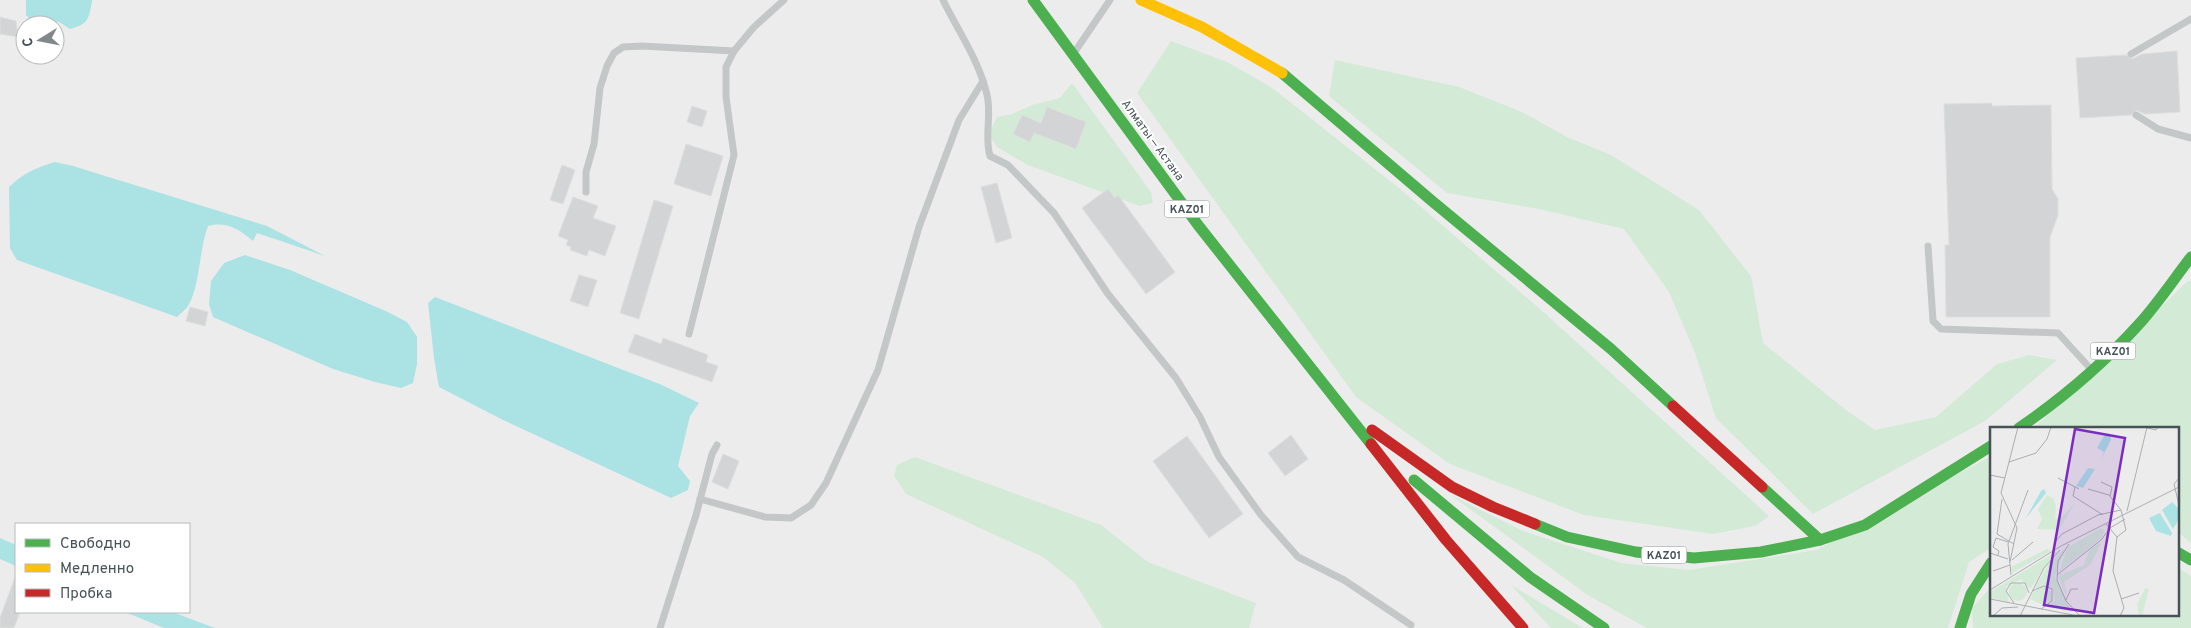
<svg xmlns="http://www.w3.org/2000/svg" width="2191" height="628" viewBox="0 0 2191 628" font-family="Overpass,sans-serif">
<rect width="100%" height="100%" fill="#edecec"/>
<g fill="#d3ead7">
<polygon points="1171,41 1227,62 1271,87 1399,188 1540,309 1769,516 1755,526 1713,534 1584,515 1450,464 1356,397 1137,93"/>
<polygon points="1335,60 1459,87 1522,112 1567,137 1611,155 1699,210 1751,276 1763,343 1846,410 1875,430 1936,417 1997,364 2029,355 2057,360 1985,421 1813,514 1716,418 1695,353 1669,292 1624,229 1539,209 1447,193 1329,96"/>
<polygon points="1072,83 1151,192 1153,203 1140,206 1028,165 997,147 989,134 997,117 1012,114 1032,105 1060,98"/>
<polygon points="2188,281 2191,281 2191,543 2177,531 2177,428 2034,428"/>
<polygon points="1991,456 1991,548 1969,562 1948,628 1647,628 1589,596 1451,495 1523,531 1621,563 1689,570 1817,550"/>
<polygon points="915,457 1101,525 1148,562 1256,603 1249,628 1103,628 1075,583 1043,557 906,494 894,476 897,465"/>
<polygon points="2177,567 2191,576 2191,628 1973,628 1972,608 1991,587 1991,614 2177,614"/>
<polygon points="1511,585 1583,628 1551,628"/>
</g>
<g fill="#abe2e4">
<path d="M26 0H92V1C89 18 89 24 70 29L59 22 31 20 26 15Z"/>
<path d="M55 162 73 166 267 226 325 256 257 233 253 241C239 229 226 221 208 226 199 249 200 287 188 306 185 310 180 314 177 317L17 260 10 248 9 187C22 174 37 167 55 162Z"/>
<polygon points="245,255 290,270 388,312 407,322 417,337 417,364 413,383 401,388 375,382 333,369 213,317 209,304 211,281 224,263"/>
<polygon points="435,297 662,385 699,403 690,416 678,466 690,481 688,490 671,498 503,420 439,387 434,358 428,303"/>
<polygon points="0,538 16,545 16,566 0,559"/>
<polygon points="125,612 172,612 215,628 164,628"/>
</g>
<g fill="#d3d4d5" stroke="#dededf">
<polygon points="0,17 16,21 18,37 0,34"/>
<polygon points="2177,51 2180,112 2145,114 2136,110 2131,115 2080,118 2076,58 2126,55 2132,59 2142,54"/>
<polygon points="1992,103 1992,106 2051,105 2052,189 2058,199 2058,215 2050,237 2050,317 1946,317 1945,245 1949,245 1944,104"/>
<polygon points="692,106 707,111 702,127 687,122"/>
<polygon points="1047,107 1086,122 1076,149 1034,133 1030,142 1013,134 1022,115 1041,123"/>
<polygon points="686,144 723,156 711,196 674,184"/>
<polygon points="562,165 575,170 563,204 550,200"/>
<polygon points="997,183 1012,238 996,243 981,187"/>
<polygon points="1108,189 1115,198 1118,195 1175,272 1146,294 1082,208"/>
<polygon points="573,197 598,206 593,218 616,226 605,256 589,250 587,256 570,250 571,247 566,245 568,240 558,236"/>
<polygon points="654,200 673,206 639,319 620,313"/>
<polygon points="579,275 597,280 588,307 570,301"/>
<polygon points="190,307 208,312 205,326 186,321"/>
<polygon points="635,334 661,344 663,338 708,355 706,362 718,366 712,382 628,352"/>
<polygon points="1291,435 1308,459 1285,476 1268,453"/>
<polygon points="1187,436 1243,514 1209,538 1153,461"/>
<polygon points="723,454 739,461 728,489 712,482"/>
<polygon points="15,577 16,612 20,612 14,628 0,628 0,618"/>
</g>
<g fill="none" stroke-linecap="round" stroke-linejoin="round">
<g stroke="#c4c7c7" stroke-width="7">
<path d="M943 0C958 31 979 60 987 95 992 115 984 136 990 156L1008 165 1054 213 1108 294 1176 378 1200 417 1219 457 1261 515 1298 557 1344 580 1411 625"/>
<polyline points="1076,50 1110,0"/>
<polyline points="2131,54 2191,19"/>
<polyline points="2136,115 2158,129 2191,138"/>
<polyline points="586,192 586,172 594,144 600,88 607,66 614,53 623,47 642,46 734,51"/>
<polyline points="1928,246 1933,321 1941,329 2058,333 2089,367"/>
<polyline points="689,334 734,155 726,97 726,67 734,51 754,27 784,0"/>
<polyline points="700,499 765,517 791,518 811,505 826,483 878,370 919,227 959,120 983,81"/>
<polyline points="660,628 696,515 712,454 717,445"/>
</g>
<g stroke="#4caf50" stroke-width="11">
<polyline points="1033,0 1198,225 1371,444"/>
<polyline points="1282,73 1432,201 1611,349 1673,406"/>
<path d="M2019 428C2063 398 2104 363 2140 323 2158 303 2174 279 2191 257"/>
<polyline points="1414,480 1530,577 1604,628"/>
<polyline points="1762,487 1820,540"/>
<polyline points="1535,524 1567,537 1636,552 1694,558 1761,552 1820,540 1865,525 1991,446"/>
<polyline points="2177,552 2191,560"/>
<polyline points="1960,628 1971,594 1991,563"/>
</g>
<polyline stroke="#ffc107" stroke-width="11" points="1141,0 1202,27 1282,73"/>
<g stroke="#c62828" stroke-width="11">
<polyline points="1673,406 1762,487"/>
<polyline points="1372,430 1452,487 1493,507 1535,524"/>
<polyline points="1371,444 1446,540 1523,628"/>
</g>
</g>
<g text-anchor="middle" stroke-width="4" stroke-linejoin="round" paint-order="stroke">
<g fill="#fff" stroke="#7e8689" stroke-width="1">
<rect x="1164.5" y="200.5" width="45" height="17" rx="4"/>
<rect x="2090.5" y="342.5" width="45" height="17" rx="4"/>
<rect x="1641.5" y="546.5" width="45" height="17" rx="4"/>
</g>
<g font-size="11" font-weight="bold" fill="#465256">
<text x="1187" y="213">KАZ01</text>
<text x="2113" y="355">KАZ01</text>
<text x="1664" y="559">KАZ01</text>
</g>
<g font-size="12" fill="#465256" stroke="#fff">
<text transform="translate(1153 140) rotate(54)" y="4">Алматы — Астана</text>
</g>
</g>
<g transform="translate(1990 427)">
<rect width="189" height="189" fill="#edecec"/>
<path d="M57 68 63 71 66 78 65 92 73 89 85 76 69 103 47 102 52 92 48 82ZM111 101 115 104 110 112 69 145 77 121ZM109 116 111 117 100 138 74 155 77 171 68 149 94 138 99 124ZM75 120 65 149 82 185 58 180 65 173 62 161H45L58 138ZM57 122 61 124 22 146 21 140ZM67 124 40 162 31 152 16 160 19 175 0 171V165ZM19 165a9 9 0 1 1 18 0a9 9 0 1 1-18 0ZM54 160 62 165V174L53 178 40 172 44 164ZM155 161 159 162 152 189H149L147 178Z" fill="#d3ead7"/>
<path d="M114 9H120L121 13 110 34 114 25 107 21ZM98 41 105 42 93 61 86 59ZM54 62 56 66 36 91 51 64ZM182 75 189 82V92L183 102 172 83ZM170 86 182 106 181 109 166 104 159 91Z" fill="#abe2e4"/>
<path fill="none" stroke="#aaaeb0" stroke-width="1" d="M153 0 166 3 168 0M19 35 46 26 57 12 61 0M0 48 15 51M68 51 89 62M189 51 184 57 189 78M111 55 122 60 120 69M85 60 83 69 113 88M98 62 119 68 131 83 136 103 127 110M12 72 7 107 24 117M137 84 157 0M116 97 127 110 123 144 134 181 130 189M65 115 72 107 108 88 131 83M79 117 68 134 67 153 76 174 90 189M0 126 18 132M8 128 9 124 3 120 6 111 18 115M22 133 43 115M20 135 27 101 11 66 28 0M3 144 20 138M21 148 18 117 38 63M67 148 111 113 120 101 135 92M0 163 71 119 189 60M42 164 54 159 62 162V174L51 182M0 172 88 189M131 172 149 166M76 173 81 162H88M24 176 16 164 21 156H35L39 166M3 189 12 181 28 180M30 189 54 141 70 123"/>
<path fill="#7b2cbf" fill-opacity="0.15" stroke="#7b2cbf" stroke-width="2.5" d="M85 2 135 11 104 186 54 178Z"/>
<rect width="189" height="189" fill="none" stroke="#465256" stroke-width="2.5"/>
</g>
<rect x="15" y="523" width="175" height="90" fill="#ffffff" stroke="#b5babb"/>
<rect x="25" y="539" width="25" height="8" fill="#4caf50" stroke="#b5babb"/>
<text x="60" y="548" font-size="15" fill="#465256">Свободно</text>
<rect x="25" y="564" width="25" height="8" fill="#ffc107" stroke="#b5babb"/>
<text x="60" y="573" font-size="15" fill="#465256">Медленно</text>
<rect x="25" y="589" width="25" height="8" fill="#c62828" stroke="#b5babb"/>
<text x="60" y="598" font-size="15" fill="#465256">Пробка</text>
<g transform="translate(40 40) rotate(260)"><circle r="24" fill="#ffffff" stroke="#b5babb"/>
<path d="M0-4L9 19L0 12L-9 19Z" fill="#80888a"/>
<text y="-8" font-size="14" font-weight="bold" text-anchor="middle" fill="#465256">С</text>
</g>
</svg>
